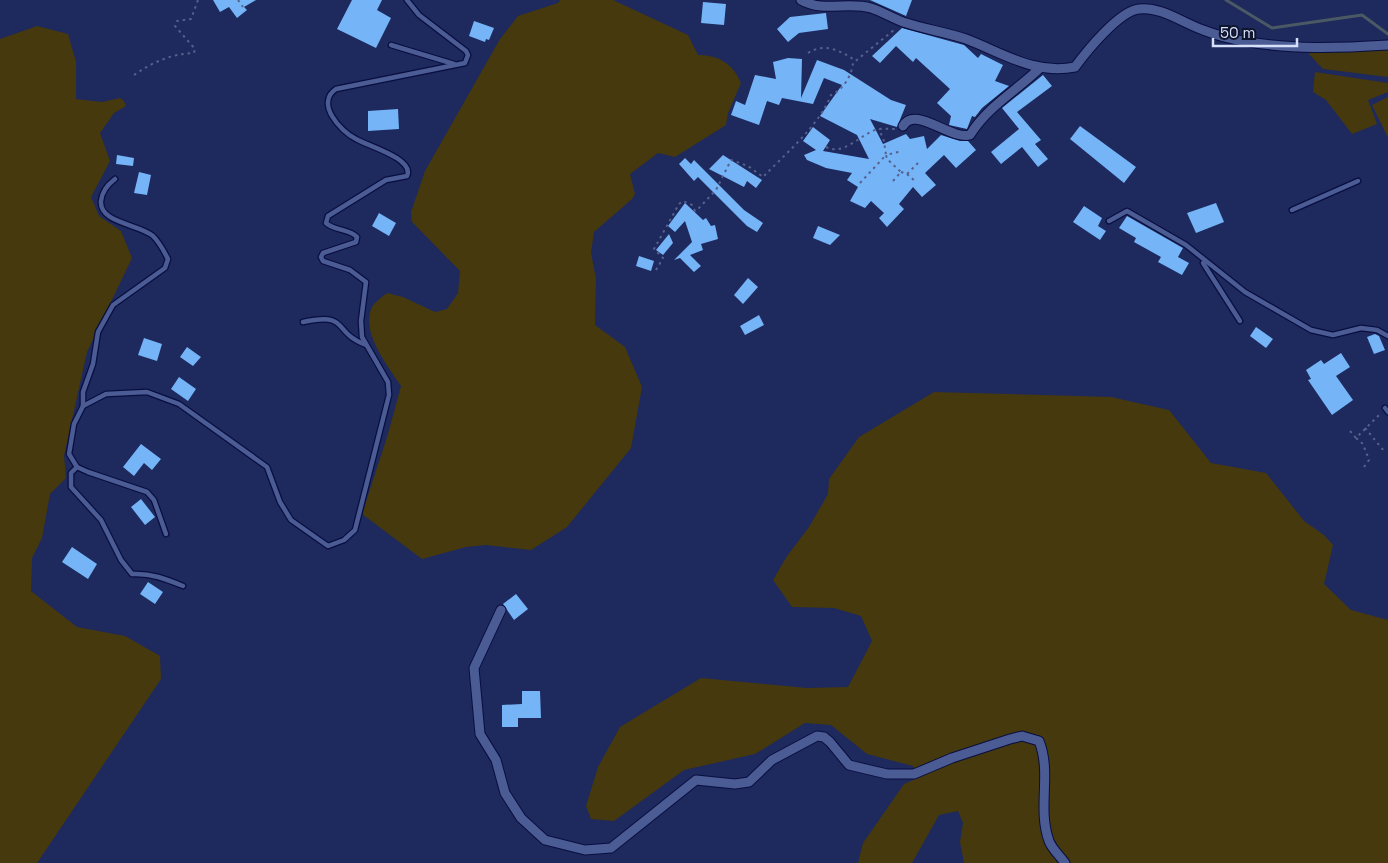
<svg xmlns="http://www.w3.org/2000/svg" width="1388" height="863" viewBox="0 0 1388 863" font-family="'Space Grotesk',sans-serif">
<rect width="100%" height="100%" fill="#1e295d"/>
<g fill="#46390e">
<path d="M560 0H613L688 35 698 55C719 55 733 64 741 83L728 113 726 125 675 157 658 153 630 174 635 194 632 199 594 232 591 253 596 279 595 325 625 347 642 387 631 448 567 527 531 550 486 545 466 547 422 559 362 514 388 434 401 386C388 366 360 332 372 307 375 302 382 297 387 293L403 297 435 312 447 309 458 293 460 271 412 222 411 212 425 171 500 39 518 16 558 3Z"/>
<polygon points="37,26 68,34 76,62 76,99 102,102 120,98 124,101 126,106 114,113 100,133 110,161 91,197 99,216 121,231 132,258 87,352 64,456 66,478 50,494 42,538 32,558 31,591 77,627 125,636 160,656 161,679 37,863 0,863 0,39"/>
<polygon points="1388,43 1388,77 1323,69 1309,54 1312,50"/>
<polygon points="1315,72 1388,83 1388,92 1368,100 1377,124 1352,134 1326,100 1313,92"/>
<polygon points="1388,97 1388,138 1372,105"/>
<polygon points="934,392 1111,397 1169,410 1211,463 1266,473 1304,521 1324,535 1333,545 1324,584 1351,610 1388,620 1388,863 964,863 960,842 963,823 958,811 939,815 912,863 858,863 863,843 904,784 920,777 913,766 867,754 831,725 805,723 755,754 684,770 614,821 591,819 586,806 598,767 620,727 701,678 807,688 848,687 872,641 861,616 834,608 792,607 773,580 787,556 809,527 828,494 829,479 859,437"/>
</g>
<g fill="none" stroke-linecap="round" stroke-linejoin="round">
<polyline stroke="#4a5963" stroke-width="3" points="1226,0 1272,28 1362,15 1388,34"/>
</g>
<g fill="#74b4f7">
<polygon points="213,0 256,0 244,7 247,10 237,18 229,7 220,12"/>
<polygon points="352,0 382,0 377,10 391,18 376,48 337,29"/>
<polygon points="870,0 912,0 906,16"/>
<polygon points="703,2 726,4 724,25 701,23"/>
<polygon points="826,13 828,29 799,33 788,42 777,29 790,17"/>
<polygon points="474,21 494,28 489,40 486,39 485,42 469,36"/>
<polygon points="902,28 964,45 978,58 981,54 1003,65 995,81 1009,86 982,108 975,117 972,116 967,129 949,125 951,116 937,103 950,89 916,58 913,62 896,46 880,63 872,56"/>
<polygon points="788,58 802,59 801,98 817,60 844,70 891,100 906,105 897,127 870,119 883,144 906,134 910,139 924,136 927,149 941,135 960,141 968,141 976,150 956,168 944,155 925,173 936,185 922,197 913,187 899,204 904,209 887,227 879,218 884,213 871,201 865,208 850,201 858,187 847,180 852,173 826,168 807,160 804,155 816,150 803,141 813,127 830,140 823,151 869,159 857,135 820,116 842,85 824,78 813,104 782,98 779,105 767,101 759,125 731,115 736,101 745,105 755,75 776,79 773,62"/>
<polygon points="1043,75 1052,86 1017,112 1041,140 1035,144 1048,159 1038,167 1022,147 1001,164 991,152 1019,129 1002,108"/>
<polygon points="398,109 399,129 368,131 368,111"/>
<polygon points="1080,126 1136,167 1124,183 1070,139"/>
<polygon points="117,155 134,158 133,166 116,164"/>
<polygon points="723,155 762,180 756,188 747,181 744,187 709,169"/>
<polygon points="685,158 691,164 694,160 744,210 763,223 757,232 747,226 698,177 694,181 679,164"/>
<polygon points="139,172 151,175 147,195 134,193"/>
<polygon points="685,203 703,220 706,218 711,226 715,225 718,239 701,244 703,250 690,255 701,266 694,272 680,258 674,260 692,242 685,221 675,232 668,226"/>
<polygon points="1216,203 1224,222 1196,233 1187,213"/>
<polygon points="1084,206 1102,218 1098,226 1106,231 1100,240 1073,222"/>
<polygon points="379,213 396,223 389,236 372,226"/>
<polygon points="1127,216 1183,248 1178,257 1189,263 1182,275 1158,262 1161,257 1134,242 1136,238 1119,228"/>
<polygon points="818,226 840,235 830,245 813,238"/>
<polygon points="669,234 673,243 663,255 656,250"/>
<polygon points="639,256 654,261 651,271 636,266"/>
<polygon points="748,278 758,287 743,304 734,295"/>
<polygon points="759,315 764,325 745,335 740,326"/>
<polygon points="1256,327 1273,339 1266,348 1250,336"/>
<polygon points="1375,334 1379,336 1385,350 1374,354 1367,337"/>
<polygon points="144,338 162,344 157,361 138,355"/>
<polygon points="187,347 201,357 193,366 180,357"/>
<polygon points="1341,353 1350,367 1336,376 1353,400 1332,415 1308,380 1311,379 1306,370 1321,360 1324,364"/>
<polygon points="179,377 196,389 188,401 171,389"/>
<polygon points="141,444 161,459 152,470 144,463 134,476 123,467"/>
<polygon points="141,499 155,517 145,525 131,507"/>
<polygon points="72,547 97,564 88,579 62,562"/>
<polygon points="148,582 163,592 155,604 140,594"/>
<polygon points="516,594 528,609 514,620 503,604"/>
<polygon points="522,691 540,691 541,718 518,718 518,727 502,727 502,705 522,704"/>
</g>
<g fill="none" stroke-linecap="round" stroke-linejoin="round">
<defs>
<g id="lane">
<polyline points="391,45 454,64"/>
<polyline points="1292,210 1358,181"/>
<polyline points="1109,221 1127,211 1186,245 1245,292 1311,330 1333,335 1361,328 1377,330 1388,336"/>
<polyline points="1203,263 1240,321"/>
<path d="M303 322C351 312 331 332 366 345"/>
<path d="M83 406V392L93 364 98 332 113 305 165 268 168 259C164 251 159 242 153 236 139 224 99 223 101 201 102 191 107 185 115 179"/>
<polyline points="1385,408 1388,412"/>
<path d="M77 467 71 473V487L101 520 121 560 132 574C151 573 166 579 183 586"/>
<path d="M166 534 154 500 147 492 88 472 77 467 69 454 74 424 83 406 106 394 147 392 179 404 267 467 280 502 291 520 328 546 344 540 355 530 389 395 388 382 362 337 361 321 366 282 350 270 323 261 321 257 323 253 356 242 357 237C350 229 335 231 326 223L328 216 386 180 407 176C415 159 368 146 356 139 340 131 315 103 336 89L465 63 468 55 466 51 419 15 407 0"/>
</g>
<g id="street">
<path d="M801 0C824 13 847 1 871 8 883 12 892 18 903 22 924 29 945 32 966 39 1003 53 1034 75 1075 67 1086 52 1119 11 1139 9 1160 6 1183 23 1203 30 1216 35 1230 39 1244 41 1291 50 1340 48 1388 45"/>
<path d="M903 126C915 105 950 140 970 135 988 106 1016 91 1040 68"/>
<path d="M501 610 474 668 480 734 496 760 505 793 521 818 545 840 585 850 611 848 696 780 735 784 749 782 772 760 817 736 824 737 830 742 849 765 887 774H914L952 758 1010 739 1022 736 1039 741C1052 773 1037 808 1049 841 1052 849 1060 856 1065 863"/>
</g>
</defs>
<use href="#lane" stroke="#090e40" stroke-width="7"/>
<use href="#street" stroke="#090e40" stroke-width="11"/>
<g stroke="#56618d" stroke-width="2" stroke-dasharray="2.5 4" stroke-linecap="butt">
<polyline points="238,0 243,7"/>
<path d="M808 53C825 42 841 51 856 61"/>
<path d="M134 75C153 62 171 54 194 53L195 49 175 26 177 21 191 19 198 0"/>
<path d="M826 147C843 156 859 136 875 130 881 128 888 129 895 129"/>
<polyline points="901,172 907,174 918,163"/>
<polyline points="907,174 916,182"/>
<polyline points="893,181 901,172 887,159 886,155 902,151"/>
<polyline points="860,183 886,155 884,141 879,129"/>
<path d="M656 270 663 258 654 249 679 204 683 201 692 205 695 211 698 209 716 190 731 160 748 166 763 177C786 153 819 126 831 95 843 90 852 75 853 63L894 30"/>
<polyline points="1365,428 1384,451"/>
<polyline points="1350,431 1356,438 1380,414"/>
<polyline points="1356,438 1363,444 1369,460 1364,467"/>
</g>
<use href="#lane" stroke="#4b5b94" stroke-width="4.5"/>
<use href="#street" stroke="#4b5b94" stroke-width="9"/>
</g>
<path d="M1213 38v8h84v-8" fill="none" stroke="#d6dffa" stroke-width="2.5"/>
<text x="1220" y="38" font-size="15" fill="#d6dffa" stroke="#0f152c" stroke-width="4" paint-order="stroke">50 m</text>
</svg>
